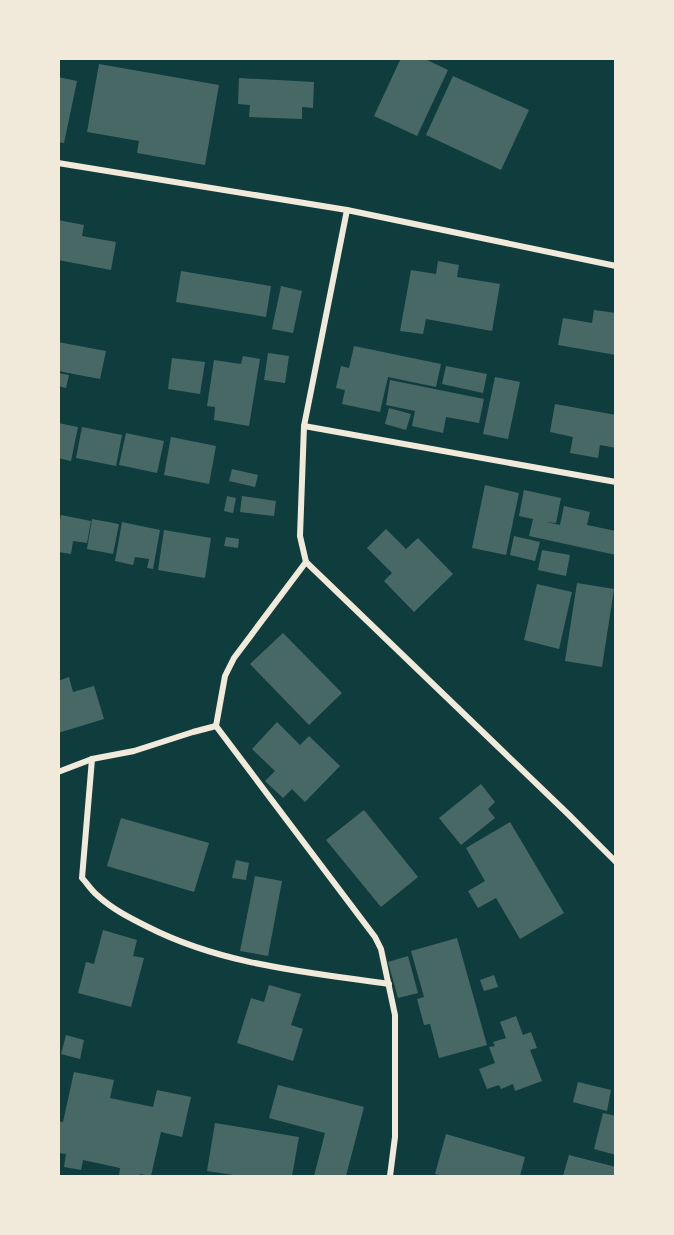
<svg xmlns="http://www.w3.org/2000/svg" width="674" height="1235" viewBox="0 0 674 1235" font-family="Poppins,sans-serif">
<rect width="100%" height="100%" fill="#0f3d3e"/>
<g fill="#486865">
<polygon points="401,58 423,58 448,70 417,136 374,116"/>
<polygon points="99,64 219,85 205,165 137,153 139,141 87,132"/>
<polygon points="453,76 529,110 501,170 426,135"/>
<polygon points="58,77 77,81 64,143 58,142"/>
<polygon points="239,78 314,82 313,108 302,107 302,119 249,117 250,105 238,104"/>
<polygon points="58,220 84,225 82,236 116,242 111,270 58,260"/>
<polygon points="438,261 459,265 457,277 500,284 492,331 426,319 423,334 400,331 411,270 436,274"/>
<polygon points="181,271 271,286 266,317 176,302"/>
<polygon points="281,286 302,291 293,333 272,329"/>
<polygon points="594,310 616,313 616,355 558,345 563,318 592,323"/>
<polygon points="58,342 106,351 100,379 58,371"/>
<polygon points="354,346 441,364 436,387 388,377 380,412 342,404 345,390 336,388 341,366 349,368"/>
<polygon points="268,353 289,356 285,383 264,380"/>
<polygon points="243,356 260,359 249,426 214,420 215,407 207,406 214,360 241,364"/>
<polygon points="172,358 205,362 200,394 168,389"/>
<polygon points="446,366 487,374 483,393 442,384"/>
<polygon points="58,373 69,375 66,388 58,386"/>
<polygon points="495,377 520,382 508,439 483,434"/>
<polygon points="390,380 484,399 479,423 446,417 443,433 412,426 415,411 386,405"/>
<polygon points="555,404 616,415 616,448 600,445 598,458 570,453 573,437 550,432"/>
<polygon points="389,408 411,414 406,430 385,424"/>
<polygon points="58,423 78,427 71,461 58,458"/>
<polygon points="82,427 122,435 116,466 76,458"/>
<polygon points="126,433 164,441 157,473 119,465"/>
<polygon points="171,437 216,446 209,484 164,475"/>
<polygon points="232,469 258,475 255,487 229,481"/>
<polygon points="485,485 519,493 506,555 472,548"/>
<polygon points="524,490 561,498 556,523 546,522 560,525 564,506 590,512 587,525 616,531 616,555 529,536 533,519 519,516"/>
<polygon points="227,496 236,498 233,513 224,511"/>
<polygon points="242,496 276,501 274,516 240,512"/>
<polygon points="61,515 91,521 87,543 73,541 71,554 58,552 58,529"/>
<polygon points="92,519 119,524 113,554 87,549"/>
<polygon points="122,522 160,530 153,569 147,568 149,559 135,557 133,565 115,561"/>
<polygon points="386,529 406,549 418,538 453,574 414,612 384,581 392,573 367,548"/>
<polygon points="164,530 211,538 205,578 158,570"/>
<polygon points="514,536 540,542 535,561 510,555"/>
<polygon points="226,537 239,539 238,548 224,546"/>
<polygon points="542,550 570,555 566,576 538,570"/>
<polygon points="577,583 614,589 602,667 565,661"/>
<polygon points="537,584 572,592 559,649 524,640"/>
<polygon points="283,633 342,693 309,725 250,664"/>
<polygon points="69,677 73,692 94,686 104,719 58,733 58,681"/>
<polygon points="277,722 300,745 309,736 340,766 305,802 292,789 283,798 265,781 275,771 252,749"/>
<polygon points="481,784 495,802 488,809 495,818 461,845 439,818"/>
<polygon points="364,810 418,877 381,907 326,840"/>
<polygon points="121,818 209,843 194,892 107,866"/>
<polygon points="510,822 564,913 520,939 496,898 478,908 468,891 485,881 466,848"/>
<polygon points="236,860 249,863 246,880 232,878"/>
<polygon points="255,876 282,881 268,956 240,951"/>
<polygon points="103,930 137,940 133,956 144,958 131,1007 78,993 86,962 94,964"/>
<polygon points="457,938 487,1045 439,1058 430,1024 424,1025 417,999 424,997 411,951"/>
<polygon points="408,956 418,993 398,998 388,962"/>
<polygon points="494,975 498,987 484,991 480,980"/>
<polygon points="269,985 301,994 291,1025 303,1029 293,1061 237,1043 251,998 264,1002"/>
<polygon points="516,1016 523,1035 531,1032 537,1048 530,1050 542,1081 515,1091 513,1084 501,1089 499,1085 487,1089 479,1069 495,1063 489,1047 495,1046 493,1042 506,1038 500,1022"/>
<polygon points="66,1035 84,1040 80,1059 61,1054"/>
<polygon points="74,1072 114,1080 110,1098 153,1107 157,1090 191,1097 182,1137 161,1132 151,1176 140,1174 139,1176 119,1176 120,1168 83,1160 81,1170 64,1167 66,1154 58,1153 58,1121 63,1122"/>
<polygon points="578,1082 611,1090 607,1111 573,1102"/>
<polygon points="278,1085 364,1107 346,1176 314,1176 325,1133 269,1118"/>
<polygon points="603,1113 616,1116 616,1155 594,1149"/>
<polygon points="215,1123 299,1137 292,1176 240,1176 207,1171"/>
<polygon points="446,1134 525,1157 520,1176 444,1176 435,1174"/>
<polygon points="569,1155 616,1167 616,1176 563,1176"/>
</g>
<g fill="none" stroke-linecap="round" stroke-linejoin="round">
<g stroke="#f1e9da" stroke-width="6">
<polyline points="58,163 347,210 616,266"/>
<polyline points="347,210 304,426 300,536 306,562 568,814 616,862"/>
<polyline points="304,426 616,482"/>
<polyline points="306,562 234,658 225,676 216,726 375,937 381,949 395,1015 395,1137 390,1176"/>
<path d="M92 759 82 878C87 883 91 890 97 895 112 909 130 918 148 927 223 965 306 972 389 984"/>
<polyline points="58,772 92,759 134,751 193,732 216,726"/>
</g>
</g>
<rect width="674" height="1235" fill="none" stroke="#f1e9da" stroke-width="120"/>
</svg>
